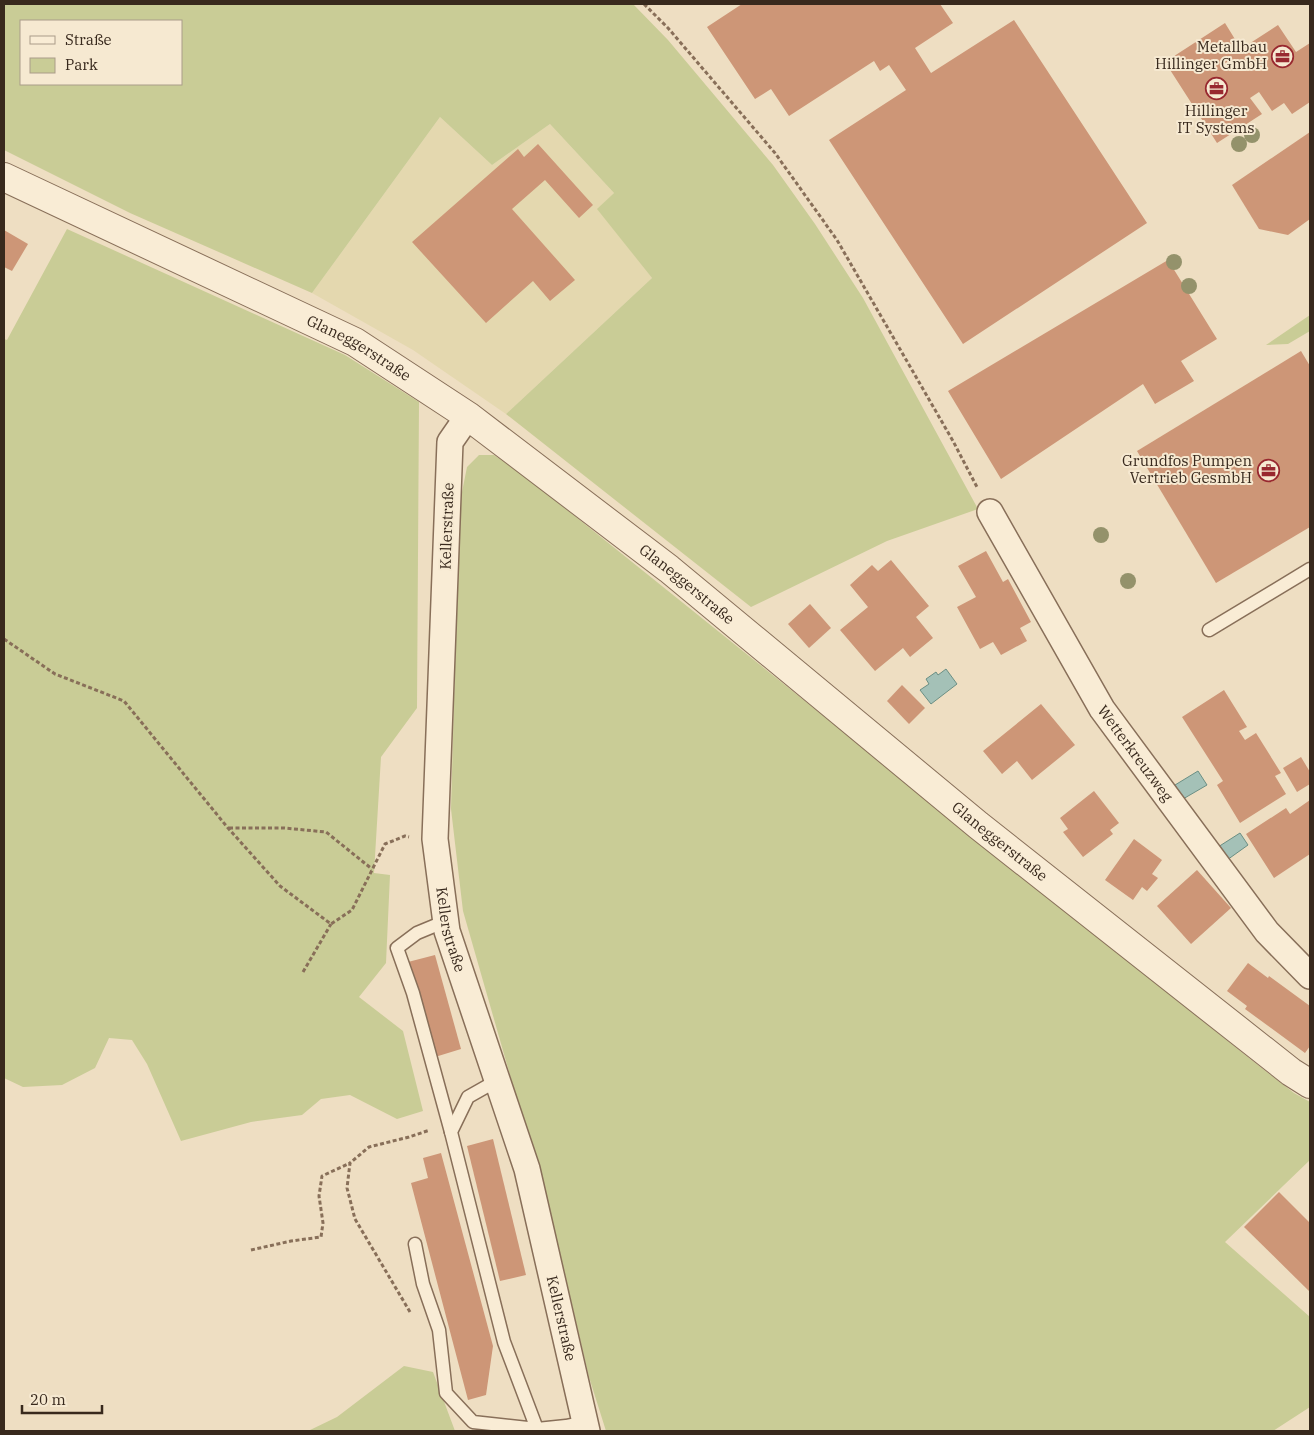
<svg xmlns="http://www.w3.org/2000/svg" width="1314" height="1435" viewBox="0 0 1314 1435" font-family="'IBM Plex Serif',serif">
<rect width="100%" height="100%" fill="#eedec2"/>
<polygon fill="#e4d8af" points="440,117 492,165 550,124 614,193 598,209 652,278 506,414 413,350 312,293"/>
<g fill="#c9cc96" fill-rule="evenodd">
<path d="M4 4H633L668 40 773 165 815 224 863 298 978 509 887 541 751 607 506 414 652 278 597 209 614 193 550 124 492 165 440 117 312 293 130 213 4 150ZM181 21V84H21V21Z"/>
<polygon points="67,229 345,355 419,402 417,708 381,757 374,873 390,875 386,963 359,997 403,1031 423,1111 397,1119 350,1095 321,1099 302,1115 251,1122 181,1141 147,1064 132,1040 109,1038 95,1068 62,1085 23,1087 4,1078 4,339 7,340"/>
<polygon points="1310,315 1310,331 1288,344 1266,345"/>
<polygon points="479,455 494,455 525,476 1249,1058 1294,1093 1310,1102 1310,1160 1225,1242 1310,1317 1310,1407 1273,1431 606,1431 589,1377 555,1232 463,911 451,809 459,519 460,502 467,467"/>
<polygon points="404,1366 433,1372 455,1431 308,1431 337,1417"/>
</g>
<g fill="#a4c1b7" stroke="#6b8f84">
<polygon points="946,669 957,684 931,704 920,690 929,684 926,679 936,672 938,675"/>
<polygon points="1198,771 1207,785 1183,799 1175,785"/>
<polygon points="1240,833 1248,845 1227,860 1218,847"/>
</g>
<g fill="#cd9677">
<polygon points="742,4 940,4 953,23 915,48 931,73 1014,20 1147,223 963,344 829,140 906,90 889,65 880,71 874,61 789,116 771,89 755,99 707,27"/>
<polygon points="1225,23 1241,49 1278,25 1296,52 1310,43 1310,102 1292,114 1284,103 1272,111 1259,92 1250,98 1262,114 1217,143 1165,62"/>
<polygon points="1310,132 1310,219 1288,235 1259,229 1232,185"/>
<polygon points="538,144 593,205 579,218 545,180 512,209 575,280 550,301 533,281 486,323 412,242 518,149 524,157"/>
<polygon points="4,230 28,244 12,271 4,267"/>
<polygon points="1168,260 1217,339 1181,361 1194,381 1155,404 1143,384 1001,479 948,391"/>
<polygon points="1301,351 1310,366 1310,527 1216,583 1137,451"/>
<polygon points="986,551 1003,582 1008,579 1031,622 1020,628 1027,641 1001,655 993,642 980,649 957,607 976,597 958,566"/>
<polygon points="891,560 929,606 916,617 933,638 910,657 903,648 875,671 840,630 868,607 850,585 872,565 878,571"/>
<polygon points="810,604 831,628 809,648 788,624"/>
<polygon points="902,685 925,708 909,724 887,701"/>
<polygon points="1224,690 1247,727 1239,731 1245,740 1256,733 1281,773 1275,776 1286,794 1240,823 1217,785 1223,781 1182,717"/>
<polygon points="1041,704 1075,745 1032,780 1017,761 1002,774 983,751"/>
<polygon points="1301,757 1310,772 1310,784 1297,792 1283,768"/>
<polygon points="1094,791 1119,823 1110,830 1113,834 1083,857 1063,832 1068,829 1060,818"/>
<polygon points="1310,800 1310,854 1274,878 1246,834 1286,808 1290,814"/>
<polygon points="1134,839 1162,860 1152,874 1158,878 1147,891 1142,887 1133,900 1105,880"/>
<polygon points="1197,870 1231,908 1191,944 1157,906"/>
<polygon points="435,955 461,1049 435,1057 408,962"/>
<polygon points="1248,963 1268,978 1269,976 1310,1006 1310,1046 1305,1053 1245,1009 1247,1006 1227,991"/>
<polygon points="493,1139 526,1275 500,1281 467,1146"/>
<polygon points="441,1153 493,1346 486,1395 468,1400 411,1183 428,1178 423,1158"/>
<polygon points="1279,1192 1310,1223 1310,1292 1244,1227"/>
</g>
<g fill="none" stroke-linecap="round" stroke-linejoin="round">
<defs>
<g id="service">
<polyline points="1209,630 1310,569"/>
<polyline points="446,921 417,933 397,948 413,993 451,1132"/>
<polyline points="415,1244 423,1284 439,1330 446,1393 473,1422 537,1429 504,1342 451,1132 468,1097 498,1080"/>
<polyline points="537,1429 566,1426 585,1422"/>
</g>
<g id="minor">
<path id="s1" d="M468 416 450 442 435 839 447 931 527 1169 587 1431"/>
<path id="s2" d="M990 512 1102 709 1267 932 1310 976"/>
</g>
<g id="tertiary">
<path id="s3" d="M4 177 355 342 468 416 669 569 978 825 1291 1072 1310 1084"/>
</g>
</defs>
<use href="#service" stroke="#886f59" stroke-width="15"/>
<use href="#minor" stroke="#886f59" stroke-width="28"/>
<use href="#tertiary" stroke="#886f59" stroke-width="30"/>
<g stroke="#886f59" stroke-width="3" stroke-dasharray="4 2.5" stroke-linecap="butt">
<polyline points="644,4 668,28 775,153 837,240 953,441 978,489"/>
<polyline points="4,639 55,674 124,701 228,828 280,886 331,924 352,910 385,844 405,836 409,837"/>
<polyline points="229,828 284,828 326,832 372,869"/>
<polyline points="303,972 331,924"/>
<polyline points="251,1250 291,1241 321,1237 323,1223 319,1196 322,1176 350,1163"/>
<polyline points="410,1312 355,1219 347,1188 350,1163 369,1147 409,1137 430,1130"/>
</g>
<use href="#service" stroke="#f9ecd5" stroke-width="12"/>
<use href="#minor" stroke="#f9ecd5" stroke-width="25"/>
<use href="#tertiary" stroke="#f9ecd5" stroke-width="28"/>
</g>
<g fill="#94926b">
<circle cx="1252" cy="135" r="8"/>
<circle cx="1239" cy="144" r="8"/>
<circle cx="1174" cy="262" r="8"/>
<circle cx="1189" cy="286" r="8"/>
<circle cx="1101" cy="535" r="8"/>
<circle cx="1128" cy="581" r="8"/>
</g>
<defs>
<symbol id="office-ring" viewBox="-11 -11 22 22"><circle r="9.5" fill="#f6e9d1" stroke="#98282f" stroke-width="1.5"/><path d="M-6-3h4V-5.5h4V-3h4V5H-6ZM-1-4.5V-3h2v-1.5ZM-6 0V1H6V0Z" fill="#98282f"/></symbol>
</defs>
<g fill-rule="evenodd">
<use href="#office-ring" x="1270" y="44" width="25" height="25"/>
<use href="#office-ring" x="1204" y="76" width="25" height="25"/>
<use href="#office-ring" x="1256" y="458" width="25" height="25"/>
</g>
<g text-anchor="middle" stroke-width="4" stroke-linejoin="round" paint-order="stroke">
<g font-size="15" fill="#38291d" stroke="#f6e9d1" text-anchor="end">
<text x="1267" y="52">Metallbau<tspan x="1267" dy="17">Hillinger GmbH</tspan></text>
<text x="1216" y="116" text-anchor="middle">Hillinger<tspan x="1216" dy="17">IT Systems</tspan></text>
<text x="1252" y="466">Grundfos Pumpen<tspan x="1252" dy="17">Vertrieb GesmbH</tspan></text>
</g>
<g font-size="15" fill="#38291d" stroke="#f6e9d1">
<text dy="5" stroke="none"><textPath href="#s3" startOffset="394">Glaneggerstraße</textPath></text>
<text transform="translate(447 526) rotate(-88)" y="5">Kellerstraße</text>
<text dy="5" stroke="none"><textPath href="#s3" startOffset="799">Glaneggerstraße</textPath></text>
<text dy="5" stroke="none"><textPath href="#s2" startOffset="282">Wetterkreuzweg</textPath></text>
<text dy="5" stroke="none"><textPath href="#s3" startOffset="1204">Glaneggerstraße</textPath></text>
<text dy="5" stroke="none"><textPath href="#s1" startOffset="521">Kellerstraße</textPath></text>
<text dy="5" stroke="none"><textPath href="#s1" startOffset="926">Kellerstraße</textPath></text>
</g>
</g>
<rect width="1314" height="1435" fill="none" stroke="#38291d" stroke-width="10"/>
<rect x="20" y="20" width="162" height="65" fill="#f6e9d1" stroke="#aa9c89"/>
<rect x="30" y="36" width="25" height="8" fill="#f9ecd5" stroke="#aa9c89"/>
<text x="65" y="45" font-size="15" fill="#38291d">Straße</text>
<rect x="30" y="58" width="25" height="15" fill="#c9cc96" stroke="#aa9c89"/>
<text x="65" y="70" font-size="15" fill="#38291d">Park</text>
<path d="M22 1405v8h80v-8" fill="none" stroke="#38291d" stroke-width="2.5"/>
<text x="30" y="1405" font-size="15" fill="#38291d" stroke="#f6e9d1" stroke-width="4" paint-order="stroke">20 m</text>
</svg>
